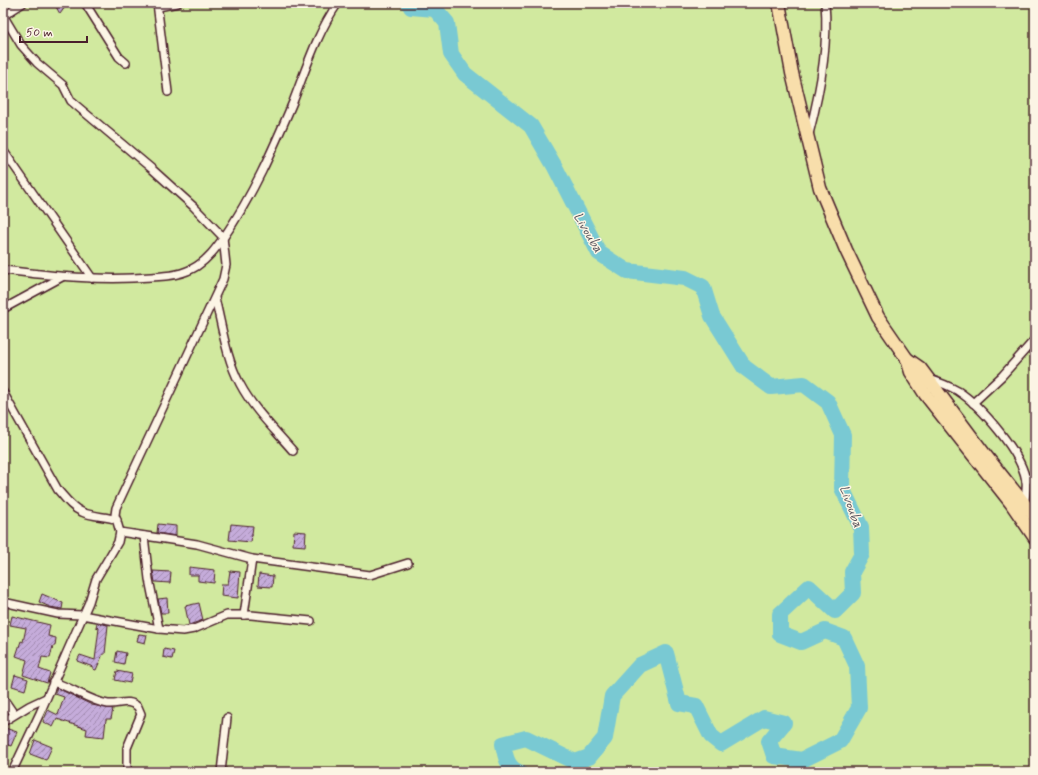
<svg xmlns="http://www.w3.org/2000/svg" width="1038" height="775" viewBox="0 0 1038 775" font-family="Mynerve,sans-serif">
<defs>
<pattern id="building-hatch" width="6" height="6" patternUnits="userSpaceOnUse"><rect width="6" height="6" fill="#c5acda"/><path d="M-1 1l2-2M0 6l6-6M5 7l2-2" fill="none" stroke="#a28bb1"/></pattern>
</defs>
<rect width="100%" height="100%" fill="#fcf5e5"/>
<filter id="ink" filterUnits="userSpaceOnUse"><feTurbulence type="fractalNoise" baseFrequency=".025" numOctaves="2"/><feDisplacementMap in="SourceGraphic" scale="8" xChannelSelector="R" yChannelSelector="G"/><feConvolveMatrix kernelMatrix="1 2 1 2 8 2 1 2 1" color-interpolation-filters="sRGB"/></filter>
<g filter="url(#ink)">
<rect fill="#d1e99f" stroke="#8e8465" x="3" y="3" width="1032" height="769"/>
<g fill="none" stroke-linecap="round" stroke-linejoin="round">
<path stroke="#79c9d3" stroke-width="16" d="M409 3 411 7 435 9 447 23 451 54 465 74 531 126 555 167 599 253 627 271 685 278 703 287 712 316 744 367 771 387 804 384 828 402 843 435 842 488 861 527 862 554 852 572 853 593 835 611 809 587 780 614V634L801 642 825 631 844 638 857 666 859 708 840 741 802 760 774 756 769 741 784 723 764 718 721 744 711 736 696 706 679 703 666 653 640 665 612 696 605 738 589 757 575 762 526 738 503 744C505 755 507 768 519 772"/>
</g>
<g fill="url(#building-hatch)" stroke="#4a1f2b">
<polygon points="54,3 68,3 60,14"/>
<polygon points="158,524 176,526 176,536 157,533"/>
<polygon points="231,524 253,526 251,542 229,540"/>
<polygon points="294,531 306,532 305,546 293,545"/>
<polygon points="189,567 215,570 214,583 198,581 198,575 189,575"/>
<polygon points="153,571 171,572 170,583 155,582"/>
<polygon points="230,571 240,572 238,598 221,596 222,584 228,584"/>
<polygon points="259,574 273,576 272,587 258,586"/>
<polygon points="42,594 63,603 62,609 50,607 39,602"/>
<polygon points="167,598 168,613 161,613 158,599"/>
<polygon points="199,603 203,620 189,625 185,606"/>
<polygon points="12,616 50,625 48,636 56,638 55,646 53,646 50,658 42,657 39,669 50,673 47,683 23,675 27,660 16,656 21,641 23,642 26,628 10,625"/>
<polygon points="97,623 108,625 105,654 103,654 96,670 93,669 93,667 77,661 80,655 95,660 99,628 96,627"/>
<polygon points="139,634 147,635 145,643 137,641"/>
<polygon points="164,649 174,651 172,659 163,657"/>
<polygon points="117,651 126,653 124,664 115,662"/>
<polygon points="117,671 132,674 130,683 115,680"/>
<polygon points="15,675 28,679 25,690 12,686"/>
<polygon points="57,688 92,705 113,709 111,719 106,719 104,737 86,735 87,729 57,719 53,727 43,722 48,710 58,715 64,697 55,694"/>
<polygon points="5,728 17,732 11,746 3,743 3,734"/>
<polygon points="35,740 52,747 46,760 30,754"/>
</g>
<g fill="none" stroke-linecap="round" stroke-linejoin="round">
<defs>
<g id="minor">
<polyline points="85,3 119,57 126,63"/>
<polyline points="157,3 168,92"/>
<polyline points="158,7 178,3"/>
<polyline points="3,15 21,45 37,63 63,85 71,101 152,169 193,206 223,237 226,265 223,279 116,508 115,515 120,532 118,542 96,579 89,602 40,713 12,772"/>
<polyline points="3,16 23,3"/>
<path d="M809 134C820 92 829 46 825 3"/>
<polyline points="3,150 92,278"/>
<path d="M3 270C53 276 101 281 151 277 168 276 183 275 197 266 209 258 216 248 224 237 253 195 273 149 293 102 306 69 317 33 338 3"/>
<path d="M215 298C222 326 226 358 240 384 253 409 275 430 293 451"/>
<polyline points="3,309 62,277"/>
<path d="M929 379C939 382 949 386 958 391 981 406 1022 453 1026 481 1027 488 1025 496 1025 503"/>
<path d="M3 392 58 490C65 498 72 508 82 512 93 517 106 516 117 520"/>
<polyline points="973,403 1002,376 1035,339"/>
<polyline points="1026,481 1035,475"/>
<polyline points="120,532 197,544 252,559 370,575 408,563"/>
<polyline points="144,536 149,579 159,629"/>
<polyline points="3,602 58,614 82,615 159,629 183,631 194,629 227,615 251,615 311,621"/>
<polyline points="244,615 252,559"/>
<path d="M53 682C72 687 89 701 108 704 120 705 128 698 138 707L141 714 127 748V772"/>
<polyline points="3,698 14,714"/>
<polyline points="3,722 29,706 46,698"/>
<polyline points="221,772 227,718"/>
</g>
<g id="trunk">
<polyline points="779,3 792,73 820,188 846,250 878,317 907,359 911,372 925,394 1011,503 1035,538"/>
<polyline points="907,359 920,368 986,456 1035,517"/>
</g>
</defs>
<use href="#minor" stroke="#4a1f2b" stroke-width="10"/>
<use href="#trunk" stroke="#4a1f2b" stroke-width="15"/>
<use href="#minor" stroke="#fcf5e5" stroke-width="7"/>
<use href="#trunk" stroke="#f8deab" stroke-width="12"/>
</g>
</g>
<g text-anchor="middle" stroke-width="3" stroke-linejoin="round" paint-order="stroke">
<g font-size="13" font-style="italic" fill="#58525d" stroke="#fcf5e5">
<text transform="translate(589 232) rotate(59)" y="5">Livouba</text>
<text transform="translate(852 506) rotate(70)" y="5">Livouba</text>
</g>
</g>
<rect width="1038" height="775" fill="none" stroke="#fcf5e5" stroke-width="16"/>
<rect x="8" y="8" width="1022" height="759" fill="none" stroke="#4a1f2b" stroke-width="1.5" filter="url(#ink)"/>
<path d="M20 36v6h67v-6" fill="none" stroke="#4a1f2b" stroke-width="2"/>
<text x="26" y="36" font-size="12" fill="#4a1f2b" stroke="#fcf5e5" stroke-width="3" paint-order="stroke">50 m</text>
</svg>
